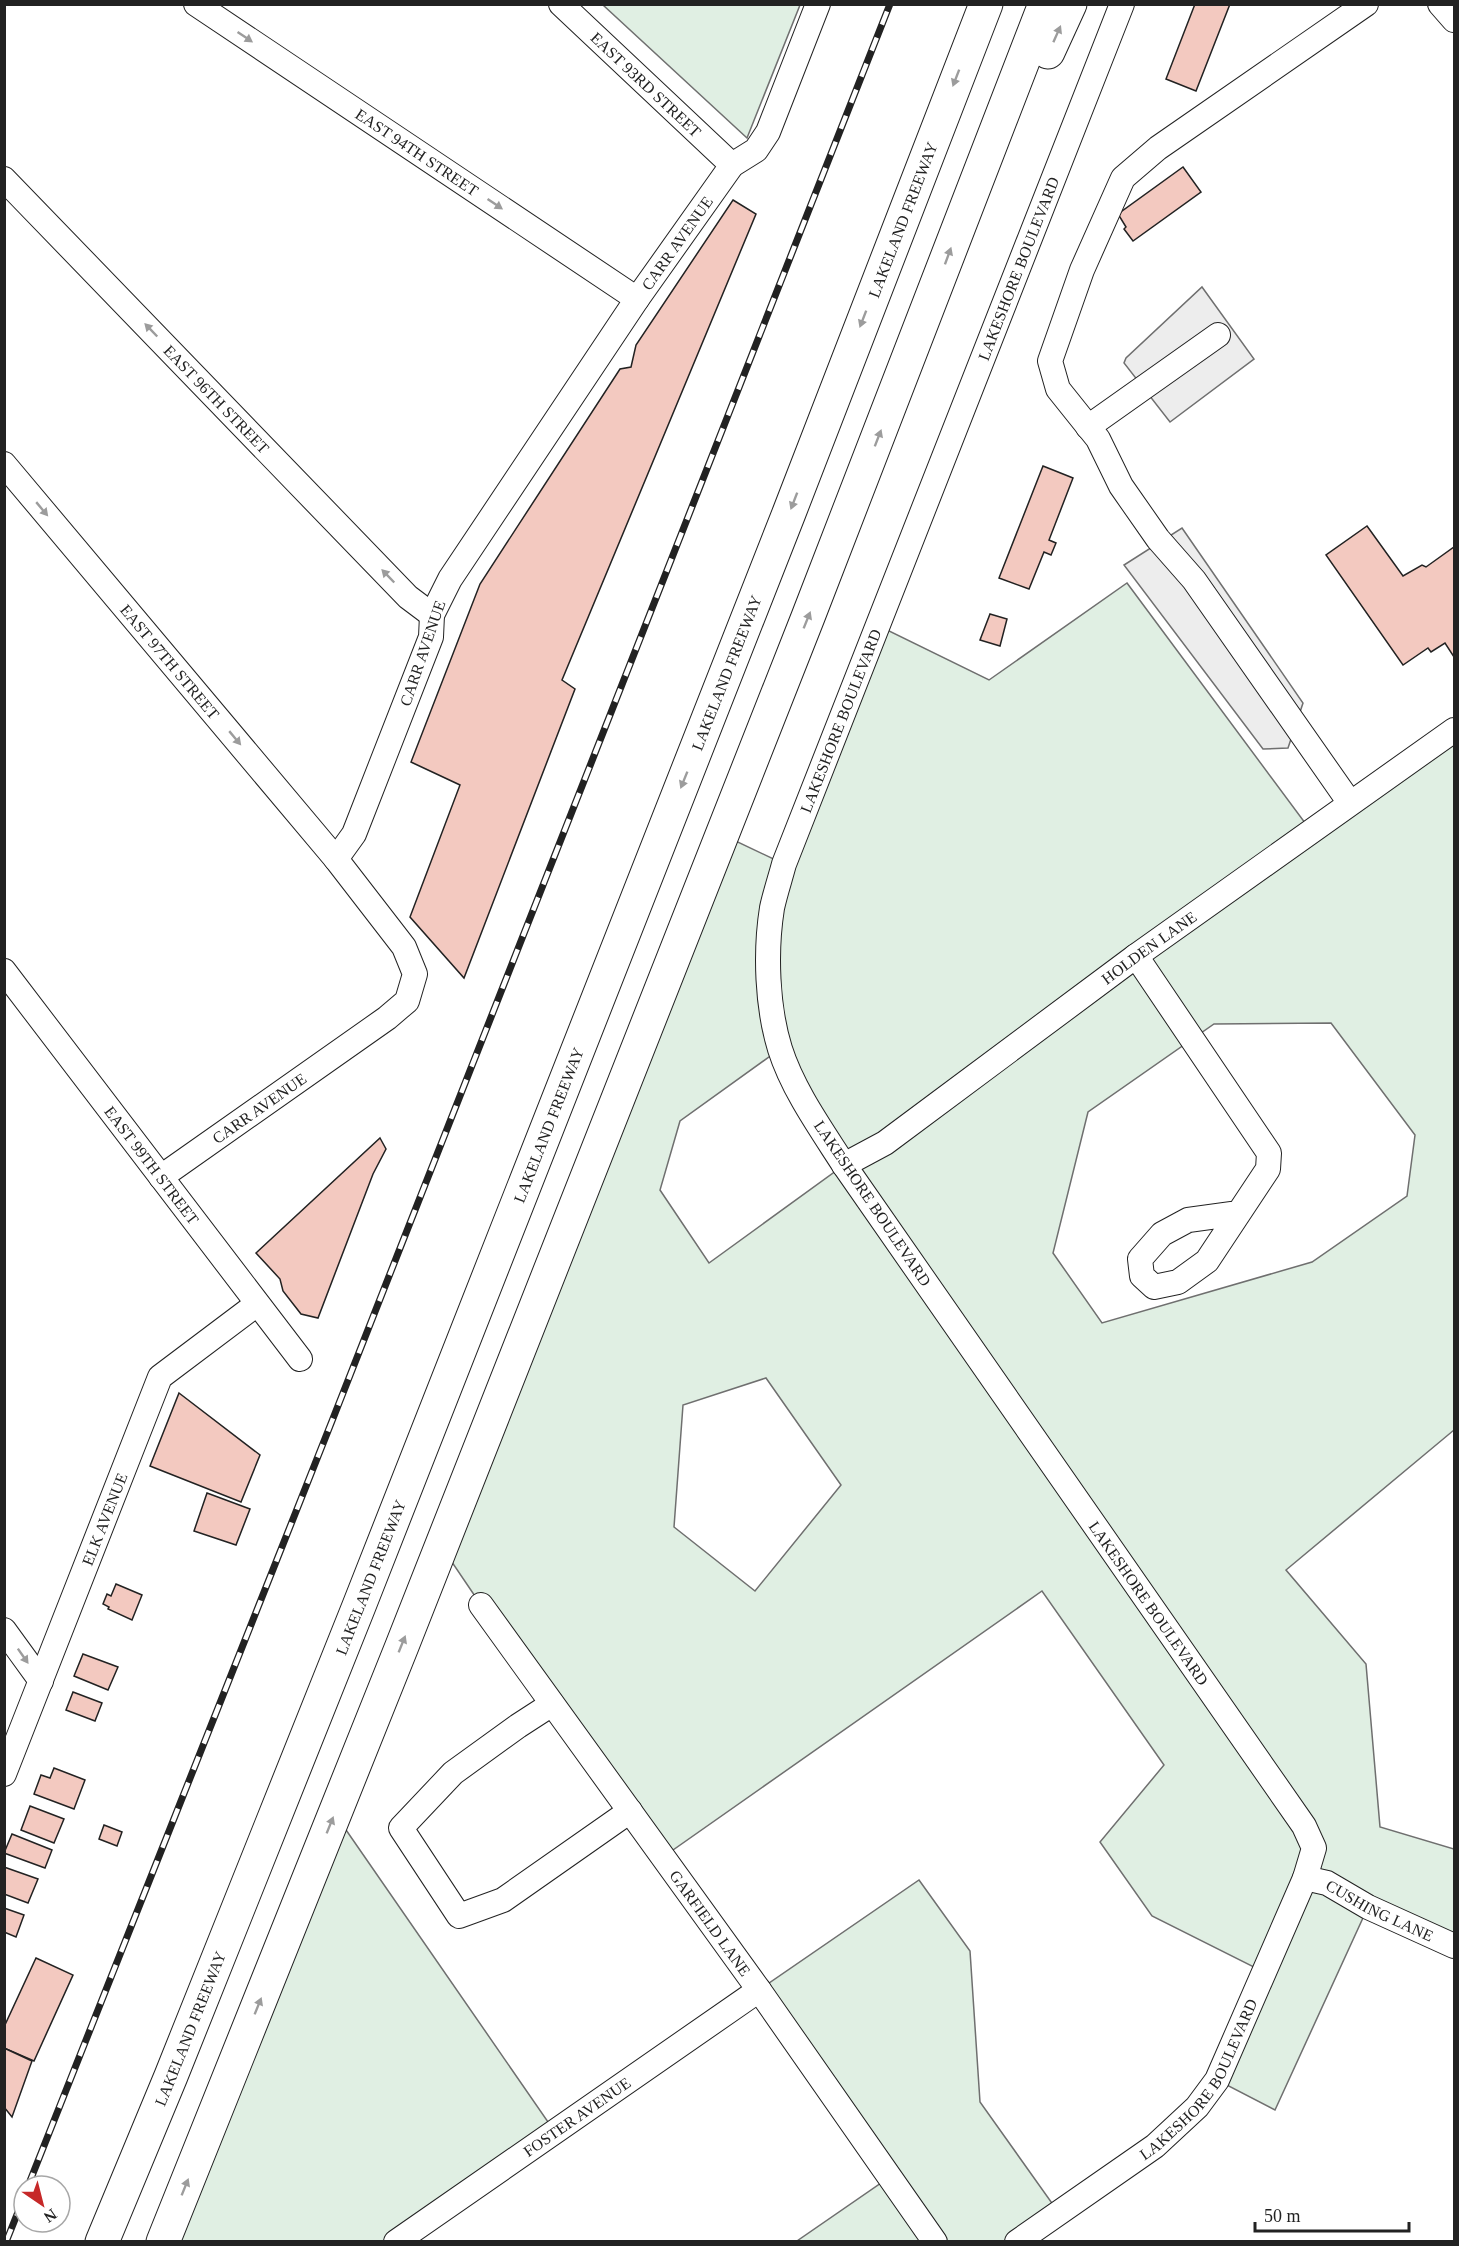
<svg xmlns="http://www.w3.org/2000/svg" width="1459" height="2246" viewBox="0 0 1459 2246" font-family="'Times New Roman',serif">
<rect width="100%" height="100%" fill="#fff"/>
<g fill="#e0efe3" stroke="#6f6f6f" stroke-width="1.5" fill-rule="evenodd">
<polygon points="603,5 800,5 747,138"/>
<path d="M1127 583 1311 831 1454 730V1430L1286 1570 1366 1664 1380 1827 1454 1849V1946L1368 1907 1275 2110 1217 2080 1264 1972 1152 1916 1100 1842 1164 1765 1042 1591 663 1857 481 1605 441 1546 721 834 784 864 877 625 989 680ZM1331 1023 1415 1135 1407 1196 1312 1262 1102 1323 1053 1253 1088 1112 1214 1024ZM780 1049 844 1165 709 1263 660 1190 680 1121ZM766 1378 841 1485 755 1591 674 1527 683 1405Z"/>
<polygon points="335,1814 555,2132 396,2241 163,2242"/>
<polygon points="919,1880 970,1951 980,2102 1059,2213 1017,2241 797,2241 891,2176 759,1990"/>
</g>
<g fill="#ededed" stroke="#6f6f6f" stroke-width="1.5">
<polygon points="1202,287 1254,359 1170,422 1124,363 1126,358"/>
<polygon points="1182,528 1303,703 1288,748 1263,749 1124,565"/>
</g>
<g fill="#f3c9c0" stroke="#222" stroke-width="1.5">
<polygon points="1195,4 1230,4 1196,91 1166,79"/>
<polygon points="1183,167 1201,192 1133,241 1124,229 1126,227 1118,214"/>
<polygon points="733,200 756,214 562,680 575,689 464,978 410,917 460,785 411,762 480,584 620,369 631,367 636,345"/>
<polygon points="1043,466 1073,478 1049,540 1056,543 1051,555 1044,552 1029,589 999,578"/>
<polygon points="1367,526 1403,576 1422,565 1426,567 1454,547 1454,657 1445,643 1431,652 1428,648 1403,665 1326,555"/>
<polygon points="990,614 1007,619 1000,646 980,640"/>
<polygon points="380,1138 386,1149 373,1174 318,1318 301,1314 283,1291 280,1279 256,1253"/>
<polygon points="179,1393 260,1455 241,1502 150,1466"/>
<polygon points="207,1493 250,1509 236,1545 194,1531"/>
<polygon points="116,1584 142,1595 132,1620 108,1609 109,1607 103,1604 107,1594 111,1596"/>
<polygon points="83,1654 118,1667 108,1690 74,1676"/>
<polygon points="73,1692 102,1703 95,1721 66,1710"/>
<polygon points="54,1768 85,1780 74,1809 34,1794 41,1775 50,1778"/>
<polygon points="30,1806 64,1819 54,1843 21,1830"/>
<polygon points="104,1825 122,1832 117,1846 99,1839"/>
<polygon points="12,1834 52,1850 45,1868 4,1853"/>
<polygon points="4,1867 38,1879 28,1903 4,1894"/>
<polygon points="4,1908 24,1915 16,1937 4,1932"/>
<polygon points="36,1958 73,1975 34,2061 4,2048 4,2027"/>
<polygon points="4,2048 32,2061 12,2117 4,2107"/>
</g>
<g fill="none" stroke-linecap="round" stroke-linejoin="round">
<defs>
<g id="minor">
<path id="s1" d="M196 4 637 299"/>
<path id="s2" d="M561 4 732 165"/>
<polyline points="1440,4 1454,20"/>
<path id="s3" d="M4 179 408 597 432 615"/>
<polyline points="1088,427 1218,335"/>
<path id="s4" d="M4 464 336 859 404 947 415 974 407 1001 387 1018 161 1177"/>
<polyline points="1350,803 1194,580 1158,539 1121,486 1098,439 1058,389 1050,361 1082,270 1123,178 1158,148 1366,4"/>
<path id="s5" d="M336 859 354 834 431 637 432 615 450 579 637 299 732 165 756 150 768 132 818 4"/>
<polyline points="1136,956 1269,1153 1268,1169 1207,1261 1178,1282 1154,1287 1142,1276 1140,1259 1162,1234 1188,1220 1239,1213"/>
<path id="s6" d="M4 971 300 1359"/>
<path id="s7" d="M844 1165 885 1143 1136 956 1454 730"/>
<path id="s8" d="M481 1605 759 1990 935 2242"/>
<polyline points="4,1630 41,1681"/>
<polyline points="552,1704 518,1726 453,1773 401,1828 459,1916 503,1900 630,1811"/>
<path id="s9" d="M4 1774 160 1377 257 1304"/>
<path id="s10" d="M1305 1878 1327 1883 1368 1907 1454 1946"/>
<path id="s11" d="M396 2242 759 1990"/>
<path id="s12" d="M1017 2242 1155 2146 1197 2107 1217 2080 1305 1878 1314 1848 1304 1826 844 1165C821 1129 793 1090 780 1049 767 1007 765 952 772 908 775 894 780 879 784 864L1122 4"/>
</g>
<g id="highway">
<polyline points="1048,52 1070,4"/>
<path id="s13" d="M102 2242 171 2076 359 1606 789 513 986 4"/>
<polyline points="163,2242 402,1646 808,617 1045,4"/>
</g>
</defs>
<use href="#minor" stroke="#222" stroke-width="26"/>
<use href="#highway" stroke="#222" stroke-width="35"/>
<use href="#minor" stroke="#fff" stroke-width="24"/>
<use href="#highway" stroke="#fff" stroke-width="33"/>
<defs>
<g id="rail">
<polyline points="28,2186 332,1421 890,4"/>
<polyline points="6,2242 24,2197"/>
</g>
</defs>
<use href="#rail" stroke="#222" stroke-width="7"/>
<use href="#rail" stroke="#fff" stroke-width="4.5" stroke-dasharray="14" stroke-linecap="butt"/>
</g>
<defs><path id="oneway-solid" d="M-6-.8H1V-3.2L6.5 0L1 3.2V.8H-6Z" transform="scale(1.5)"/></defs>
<g fill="#9c9c9c">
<use href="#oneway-solid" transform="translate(1057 34) rotate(-66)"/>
<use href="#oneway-solid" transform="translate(245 37) rotate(34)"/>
<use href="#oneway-solid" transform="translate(956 78) rotate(111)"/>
<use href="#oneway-solid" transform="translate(495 204) rotate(34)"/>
<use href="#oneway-solid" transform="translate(948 256) rotate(-70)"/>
<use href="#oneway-solid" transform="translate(863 319) rotate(111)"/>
<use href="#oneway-solid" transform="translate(151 330) rotate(-134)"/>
<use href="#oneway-solid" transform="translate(878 438) rotate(-69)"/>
<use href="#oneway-solid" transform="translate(794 501) rotate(111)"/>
<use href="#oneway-solid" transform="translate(42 509) rotate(50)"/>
<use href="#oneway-solid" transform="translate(388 576) rotate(-134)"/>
<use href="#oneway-solid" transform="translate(807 620) rotate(-68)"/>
<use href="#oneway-solid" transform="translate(235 738) rotate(50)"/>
<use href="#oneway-solid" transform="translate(684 780) rotate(112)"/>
<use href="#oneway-solid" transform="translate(402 1644) rotate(-68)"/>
<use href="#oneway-solid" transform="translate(23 1656) rotate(55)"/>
<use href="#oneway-solid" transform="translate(330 1825) rotate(-68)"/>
<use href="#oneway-solid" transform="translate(258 2006) rotate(-68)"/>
<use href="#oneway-solid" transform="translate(185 2187) rotate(-68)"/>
</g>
<g text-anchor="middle" stroke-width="4.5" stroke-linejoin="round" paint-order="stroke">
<g font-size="16" fill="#222" stroke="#fff">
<text dy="6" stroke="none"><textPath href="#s2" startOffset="117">EAST 93RD STREET</textPath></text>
<text dy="6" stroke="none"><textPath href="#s1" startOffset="266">EAST 94TH STREET</textPath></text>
<text dy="6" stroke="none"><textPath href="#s13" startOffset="2175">LAKELAND FREEWAY</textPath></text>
<text dy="6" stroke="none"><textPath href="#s5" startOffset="710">CARR AVENUE</textPath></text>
<text dy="6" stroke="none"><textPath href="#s12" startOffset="2301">LAKESHORE BOULEVARD</textPath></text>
<text dy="6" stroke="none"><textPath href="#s3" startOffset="306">EAST 96TH STREET</textPath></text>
<text transform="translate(422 653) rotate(-71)" y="6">CARR AVENUE</text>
<text dy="6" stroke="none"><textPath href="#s4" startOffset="258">EAST 97TH STREET</textPath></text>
<text dy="6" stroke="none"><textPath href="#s13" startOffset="1689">LAKELAND FREEWAY</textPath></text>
<text dy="6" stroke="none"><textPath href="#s12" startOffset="1815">LAKESHORE BOULEVARD</textPath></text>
<text dy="6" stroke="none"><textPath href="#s7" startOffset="375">HOLDEN LANE</textPath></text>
<text transform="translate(259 1108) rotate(-35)" y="6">CARR AVENUE</text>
<text dy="6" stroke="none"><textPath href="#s13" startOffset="1203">LAKELAND FREEWAY</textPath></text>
<text dy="6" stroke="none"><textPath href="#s6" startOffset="244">EAST 99TH STREET</textPath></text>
<text transform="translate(873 1203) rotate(56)" y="6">LAKESHORE BOULEVARD</text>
<text dy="6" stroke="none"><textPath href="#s9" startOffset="274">ELK AVENUE</textPath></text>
<text dy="6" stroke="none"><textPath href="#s13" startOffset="717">LAKELAND FREEWAY</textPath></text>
<text transform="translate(1149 1603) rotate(55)" y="6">LAKESHORE BOULEVARD</text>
<text dy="6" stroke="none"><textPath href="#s10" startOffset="82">CUSHING LANE</textPath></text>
<text dy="6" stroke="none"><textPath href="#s8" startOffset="392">GARFIELD LANE</textPath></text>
<text dy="6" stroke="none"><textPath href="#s13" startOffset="231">LAKELAND FREEWAY</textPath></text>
<text dy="6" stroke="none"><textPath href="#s12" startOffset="249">LAKESHORE BOULEVARD</textPath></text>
<text dy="6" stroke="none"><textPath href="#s11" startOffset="220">FOSTER AVENUE</textPath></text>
</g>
</g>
<rect width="1459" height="2246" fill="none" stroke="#222222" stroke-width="12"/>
<g transform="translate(42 2204) rotate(145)"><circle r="28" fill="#ffffff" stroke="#a7a7a7" stroke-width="1.5"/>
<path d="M0-4.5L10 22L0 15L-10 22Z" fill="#c62828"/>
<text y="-9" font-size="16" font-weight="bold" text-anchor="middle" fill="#222222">N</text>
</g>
<path d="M1255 2222v9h154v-9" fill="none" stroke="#222222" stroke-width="3"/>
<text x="1264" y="2222" font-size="18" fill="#222222" stroke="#ffffff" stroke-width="4.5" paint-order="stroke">50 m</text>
</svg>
